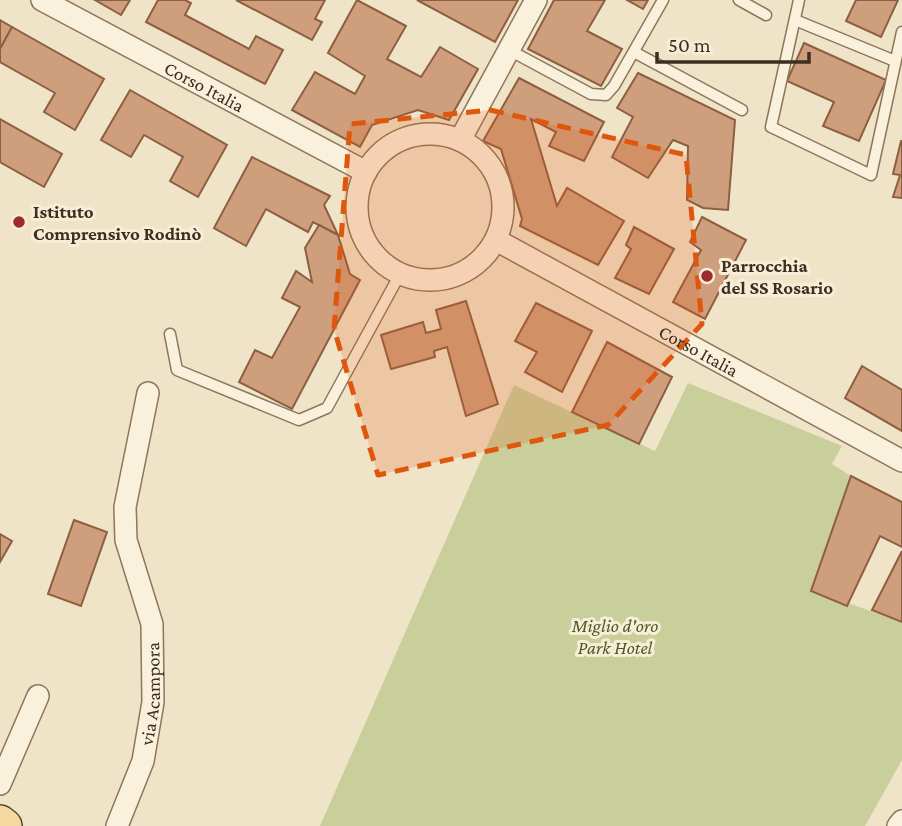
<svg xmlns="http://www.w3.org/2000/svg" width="902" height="826" viewBox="0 0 902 826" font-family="'Crimson Pro',serif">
<rect width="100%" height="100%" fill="#f0e4c8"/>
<polygon fill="#c9cf9b" points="688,383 842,446 832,464 851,476 811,590 902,622 902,760 865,826 320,826 514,385 655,451"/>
<g fill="#cf9f7d" stroke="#8d5f41" stroke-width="2">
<polygon points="95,0 130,0 121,15"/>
<polygon points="158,0 185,0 191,3 185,15 249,49 256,36 283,50 265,84 146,22"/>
<polygon points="236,0 325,0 315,19 322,22 312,40"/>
<polygon points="357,0 406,26 387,59 421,77 440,47 478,69 449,120 418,110 372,125 360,147 292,110 315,72 355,94 365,76 328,53"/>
<polygon points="417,0 518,0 495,42"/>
<polygon points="554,0 605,0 587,31 622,49 601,86 528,49"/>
<polygon points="627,0 648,0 643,9"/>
<polygon points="856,0 898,0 881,37 846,21"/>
<polygon points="0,20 12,27 0,49"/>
<polygon points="12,27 104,79 75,130 44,112 55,93 0,62 0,49"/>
<polygon points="804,43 886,80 859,141 823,126 834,102 787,81"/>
<polygon points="638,73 735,120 728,210 703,208 687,200 688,146 673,140 648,178 612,157 633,117 617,108"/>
<polygon points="519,78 604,122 584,161 549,146 556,132 531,119 557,206 567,188 624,221 598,265 520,226 522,219 501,149 483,141"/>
<polygon points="130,90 227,145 198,197 170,181 183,157 144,135 131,157 101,140"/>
<polygon points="0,119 62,154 44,187 0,162"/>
<polygon points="901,141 902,141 902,198 893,197 900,175 893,174"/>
<polygon points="252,157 330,196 324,205 338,235 313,222 308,232 266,209 246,246 214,228"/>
<polygon points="702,217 746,240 705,319 673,302 701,250 690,242"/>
<polygon points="319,225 338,235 350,274 360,280 292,409 239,382 255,350 272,358 300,307 282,298 296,271 312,282 305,248"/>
<polygon points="634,227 674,249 649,294 615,278 631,249 626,245"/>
<polygon points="466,301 498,404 466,416 447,347 434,351 435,357 391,369 381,335 423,322 426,333 441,329 436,310"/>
<polygon points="536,303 592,331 562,392 525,372 537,352 515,341"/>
<polygon points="607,342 672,377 639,444 572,412"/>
<polygon points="862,366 902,390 902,431 845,398"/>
<polygon points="851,476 902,502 902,547 880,536 847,606 811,591"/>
<polygon points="74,520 107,532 81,606 48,594"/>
<polygon points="0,534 12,541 0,562"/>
<polygon points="902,551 902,622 872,610"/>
</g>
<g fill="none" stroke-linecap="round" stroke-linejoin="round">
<defs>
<g id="lane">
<polyline points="739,0 766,15"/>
<polyline points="799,0 771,127 871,175 902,32"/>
<polyline points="795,20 895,61"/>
<polyline points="509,50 591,94 606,95 614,86 663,0"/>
<polyline points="634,52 742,110"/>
<polyline points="170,334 177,370 299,420 327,408 400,274"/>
</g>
<g id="street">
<path id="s1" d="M42 0 366 172"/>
<circle cx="430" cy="207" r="73"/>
<polyline points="460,140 536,0"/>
<path id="s2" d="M496 240 902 461"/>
<polyline points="0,784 38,696"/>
<path id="s3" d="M117 826 143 761 153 702 152 624 126 540 125 507 148 393"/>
<polyline points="898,826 902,821"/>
</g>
<polyline id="primary" points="0,822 5,826"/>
</defs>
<use href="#lane" stroke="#8d765c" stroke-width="13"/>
<use href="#street" stroke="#8d765c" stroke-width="24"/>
<use href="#primary" stroke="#5b4430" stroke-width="36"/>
<use href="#lane" stroke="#faf1dc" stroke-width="10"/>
<use href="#street" stroke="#faf1dc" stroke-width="21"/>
<use href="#primary" stroke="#f3d9a0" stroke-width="33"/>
</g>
<path fill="#df570d" fill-opacity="0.2" stroke="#df570d" stroke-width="5" stroke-dasharray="14 9" stroke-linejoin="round" d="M490 110 686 155 702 324 608 425 378 475 334 329 350 124Z"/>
<g fill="#9e2a2b" stroke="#f7eed8" stroke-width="2.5">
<circle cx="19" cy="222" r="7"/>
<circle cx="707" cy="276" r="7"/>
</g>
<g text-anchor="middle" stroke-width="6" stroke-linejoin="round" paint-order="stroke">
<g font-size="19" fill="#3d2e20" stroke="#f7eed8">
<text dy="7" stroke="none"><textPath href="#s1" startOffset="184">Corso Italia</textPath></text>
<text dy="7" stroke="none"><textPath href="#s2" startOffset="231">Corso Italia</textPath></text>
<text dy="7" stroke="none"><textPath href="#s3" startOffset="138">via Acampora</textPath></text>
</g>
<g font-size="19" font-weight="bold" fill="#3d2e20" stroke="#f7eed8" text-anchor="start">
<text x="33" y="218">Istituto<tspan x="33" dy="22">Comprensivo Rodinò</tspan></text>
<text x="721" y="272">Parrocchia<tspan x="721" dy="22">del SS Rosario</tspan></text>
</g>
<g font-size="19" font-style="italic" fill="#4d5a26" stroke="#f7eed8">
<text x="615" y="632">Miglio d'oro<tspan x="615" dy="22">Park Hotel</tspan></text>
</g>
</g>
<path d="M657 52v10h152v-10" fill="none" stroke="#3d2e20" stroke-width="3.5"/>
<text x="668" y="52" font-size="21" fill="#3d2e20" stroke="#f7eed8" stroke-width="5" paint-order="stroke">50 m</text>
</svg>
